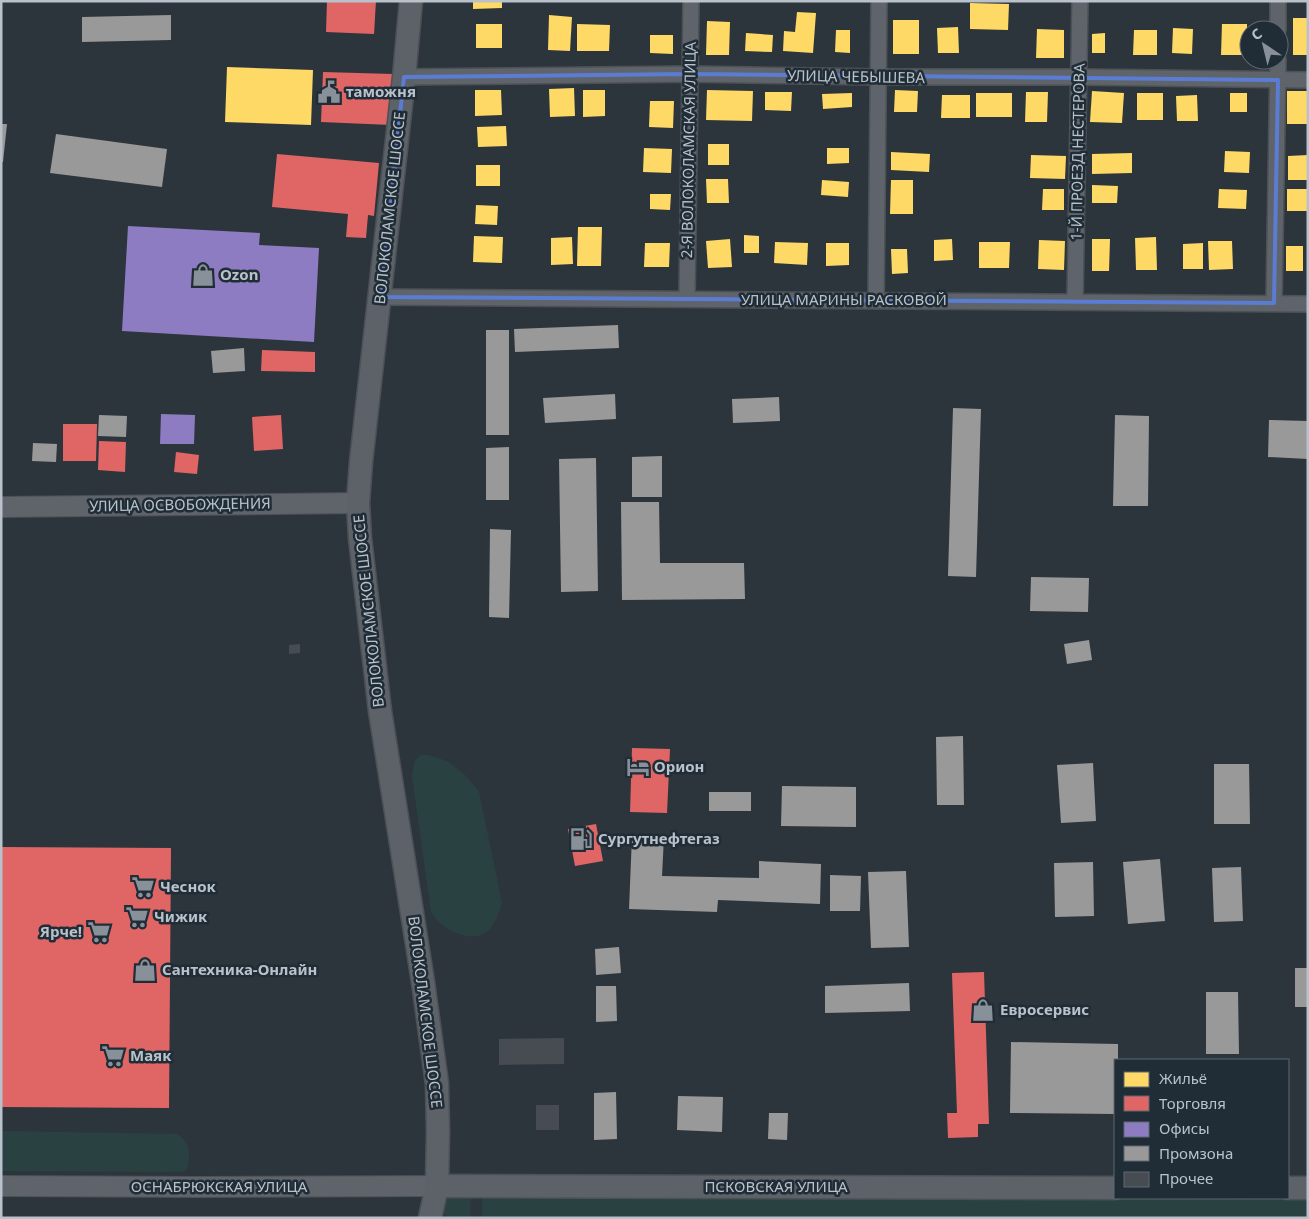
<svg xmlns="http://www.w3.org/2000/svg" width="1309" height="1219" viewBox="0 0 1309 1219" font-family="'Noto Sans',sans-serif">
<rect width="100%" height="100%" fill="#2d353c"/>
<g fill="#2a4141">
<path d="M421 755H428L447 761 465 775 479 792 502 903C496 924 487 942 462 935 447 930 440 925 431 912L412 776 415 760Z"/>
<path d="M1 1131 177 1134C191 1142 190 1154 187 1169L182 1172 1 1171Z"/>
<polygon points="482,1194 1308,1200 1308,1218 482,1217"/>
<path d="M451 1195H471L470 1218H451L444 1214C441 1204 443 1200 451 1195Z"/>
</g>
<g fill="#ffd966">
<polygon points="473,1 502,1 502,8 473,9"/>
<polygon points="970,3 1009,4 1008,30 970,29"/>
<polygon points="797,12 816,13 813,53 783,51 784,31 795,32"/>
<polygon points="549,15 572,17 570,51 548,50"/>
<rect x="1293" y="18" width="15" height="37"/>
<rect x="893" y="20" width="26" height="34"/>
<polygon points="707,21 730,22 729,55 706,55"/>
<rect x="476" y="24" width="26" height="24"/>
<polygon points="577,24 610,25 609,51 577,51"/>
<polygon points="1222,24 1247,24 1247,55 1221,55"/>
<polygon points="958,27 959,53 938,53 937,28"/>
<polygon points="1173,28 1193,29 1192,54 1172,53"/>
<polygon points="1037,29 1064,30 1064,58 1036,58"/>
<polygon points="836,30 850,30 850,53 835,52"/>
<polygon points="1134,30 1157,30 1157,55 1133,55"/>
<polygon points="746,33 773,35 772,52 745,51"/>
<polygon points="1105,33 1105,53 1092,53 1092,34"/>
<polygon points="650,35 673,35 673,54 650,53"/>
<polygon points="227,67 313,70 311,125 225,122"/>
<polygon points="574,88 575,116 550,117 549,89"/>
<polygon points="475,90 501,90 502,115 475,116"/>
<polygon points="583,90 605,90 605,116 583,117"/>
<polygon points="707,90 753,91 752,121 706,120"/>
<polygon points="895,90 918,91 917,112 894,112"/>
<polygon points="1092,91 1124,93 1122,123 1090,122"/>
<rect x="1287" y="91" width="21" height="33"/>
<polygon points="765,92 792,92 791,111 765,110"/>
<polygon points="1026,92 1048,92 1047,122 1025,122"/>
<polygon points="852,93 852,107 823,109 822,94"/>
<rect x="976" y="93" width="36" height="24"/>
<rect x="1137" y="93" width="26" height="27"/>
<rect x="1230" y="93" width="17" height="19"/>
<polygon points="942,95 970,95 970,118 941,118"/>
<polygon points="1197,95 1198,121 1177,121 1176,96"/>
<polygon points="650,101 674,101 673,128 649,127"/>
<polygon points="506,126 507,146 478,147 477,127"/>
<rect x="708" y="144" width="21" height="21"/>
<polygon points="644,148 672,149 671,173 643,172"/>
<polygon points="827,148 849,148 849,163 827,164"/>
<polygon points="1225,151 1250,152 1249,173 1224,172"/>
<polygon points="891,152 930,154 929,172 891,170"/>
<polygon points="1132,153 1132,173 1092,174 1092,154"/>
<polygon points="1031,155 1066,156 1065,179 1030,178"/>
<polygon points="1308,155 1308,180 1288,180 1288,156"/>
<rect x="476" y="165" width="24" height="21"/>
<polygon points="706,179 728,179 729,203 707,203"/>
<polygon points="822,180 849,182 848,197 821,195"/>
<polygon points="891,180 913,180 913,214 890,214"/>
<polygon points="1092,185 1118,186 1117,203 1092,203"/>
<polygon points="1043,189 1064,189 1064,210 1042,210"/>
<polygon points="1219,189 1247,190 1246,209 1218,208"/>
<rect x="1287" y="189" width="21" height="22"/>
<polygon points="650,194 671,194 670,210 650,209"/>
<polygon points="476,205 498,206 497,225 475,224"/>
<polygon points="578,227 602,227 601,266 577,266"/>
<polygon points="744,235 759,236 759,253 744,253"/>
<polygon points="474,236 503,237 502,263 473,262"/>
<polygon points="572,237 573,264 551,265 551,238"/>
<polygon points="1156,237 1157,270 1136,270 1135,238"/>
<polygon points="730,239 732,267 708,268 706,241"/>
<polygon points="952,239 953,260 934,261 934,240"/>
<polygon points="1092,239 1110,239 1109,271 1092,271"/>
<polygon points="1039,240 1065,241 1064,270 1038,269"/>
<polygon points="1208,241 1232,241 1233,269 1209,270"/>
<polygon points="775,242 808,243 807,265 774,263"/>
<polygon points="979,242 1010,242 1009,268 979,268"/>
<polygon points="645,243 670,243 669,267 644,267"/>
<polygon points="826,243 849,243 849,265 826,266"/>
<polygon points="1203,243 1203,269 1183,269 1183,244"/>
<rect x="1286" y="246" width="17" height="25"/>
<polygon points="891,249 907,249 908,273 892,274"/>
</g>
<g fill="#e06666">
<polygon points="327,1 376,1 374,34 326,32"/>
<polygon points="323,72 393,74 391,125 321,122"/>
<polygon points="277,154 379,163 374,216 368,215 366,238 346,237 348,214 272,207"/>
<polygon points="262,350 315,352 315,372 261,371"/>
<polygon points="281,415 283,449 254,451 252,417"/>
<polygon points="63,424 97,424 96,461 63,461"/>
<polygon points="99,441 126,442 125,472 98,470"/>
<polygon points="176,452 199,455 197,474 174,472"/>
<polygon points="632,748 670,749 667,813 630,812"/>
<polygon points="596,824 603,861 575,866 568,829"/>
<polygon points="1,847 171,848 169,1108 1,1107"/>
<polygon points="984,972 989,1124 978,1124 978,1137 948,1138 947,1113 957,1113 952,973"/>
</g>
<g fill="#8e7cc3">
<polygon points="128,226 260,233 259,245 319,248 314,342 122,331"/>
<polygon points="161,414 195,415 194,444 160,444"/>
</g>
<g fill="#999">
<polygon points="171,15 171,40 82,42 82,17"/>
<polygon points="1,124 7,124 3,162 1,162"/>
<polygon points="56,134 167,149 162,187 50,173"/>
<polygon points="618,325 619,348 515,352 514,329"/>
<rect x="486" y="330" width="23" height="105"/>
<polygon points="244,348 245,371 213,373 211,351"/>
<polygon points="615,394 616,419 545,423 543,398"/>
<polygon points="779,397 780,421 733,423 732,399"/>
<polygon points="953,408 981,409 976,577 948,576"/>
<polygon points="99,415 127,416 126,437 98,436"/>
<polygon points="1115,415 1149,416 1148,506 1113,506"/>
<polygon points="1269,420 1308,421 1308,459 1268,457"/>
<polygon points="33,443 57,444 56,462 32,461"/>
<polygon points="509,447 509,500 486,500 486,448"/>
<polygon points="662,456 662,497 632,497 632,457"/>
<polygon points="596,458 598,591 561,592 559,459"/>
<polygon points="621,502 659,502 660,563 744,563 745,599 622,600"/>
<polygon points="490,529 511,530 509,618 489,617"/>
<polygon points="1031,577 1089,578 1088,612 1030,611"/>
<polygon points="1089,640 1092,660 1067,664 1064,644"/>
<polygon points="963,736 964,805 937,805 936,737"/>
<polygon points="1093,763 1096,821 1061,823 1057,765"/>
<polygon points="1214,764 1249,764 1250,824 1214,824"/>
<polygon points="782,786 856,787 856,827 781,826"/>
<rect x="709" y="792" width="42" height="19"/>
<polygon points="632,836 664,837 662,876 759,878 759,861 821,864 820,904 718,900 717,912 629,909"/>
<polygon points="1160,859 1165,921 1128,924 1123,862"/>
<polygon points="1093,862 1094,916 1055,917 1054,863"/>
<polygon points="1241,867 1243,921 1214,922 1212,868"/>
<polygon points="906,871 909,947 871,948 868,872"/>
<polygon points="830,875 861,876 860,911 830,911"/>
<polygon points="619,947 621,973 596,975 595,949"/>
<rect x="1295" y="968" width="13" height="39"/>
<polygon points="909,983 910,1011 825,1013 825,986"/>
<polygon points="596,986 616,986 617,1021 596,1022"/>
<polygon points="1206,992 1238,992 1239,1054 1206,1054"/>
<polygon points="1011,1042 1118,1044 1118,1060 1115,1060 1115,1114 1010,1113"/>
<polygon points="616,1092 617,1139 594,1140 594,1093"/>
<polygon points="678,1096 723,1097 722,1132 677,1130"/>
<polygon points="769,1113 788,1113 787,1140 768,1139"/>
</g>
<g fill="#464c51">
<polygon points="300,644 300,653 289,654 289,645"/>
<polygon points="564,1038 564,1064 499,1065 499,1039"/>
<rect x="536" y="1105" width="23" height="25"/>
</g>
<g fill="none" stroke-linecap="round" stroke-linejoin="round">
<defs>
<g id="minor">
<polyline points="1278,30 1278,1"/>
<polyline points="404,77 690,74 879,77 1079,77 1308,80"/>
<polyline points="380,297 1308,304"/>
<polyline points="687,299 691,1"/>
<polyline points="876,301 879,1"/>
<polyline points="1075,302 1080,1"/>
<polyline points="1274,303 1278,60"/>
</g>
<g id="tertiary">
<polyline points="1,507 358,503"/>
<polyline points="1,1186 199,1187 437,1186"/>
</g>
<g id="secondary">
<polyline points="411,1 404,77 361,462 358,503 360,538 380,711 423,982 437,1084 438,1131 437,1186 430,1218"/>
<polyline points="437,1186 1115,1188"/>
<polyline points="1288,1188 1308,1188"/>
</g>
</defs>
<use href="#minor" stroke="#4c5156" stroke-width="18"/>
<use href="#tertiary" stroke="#4c5156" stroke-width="22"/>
<use href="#secondary" stroke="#4c5156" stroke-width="25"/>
<use href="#minor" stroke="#5e6469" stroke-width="15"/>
<use href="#tertiary" stroke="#5e6469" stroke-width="20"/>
<use href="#secondary" stroke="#5c6268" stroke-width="22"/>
</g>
<path fill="none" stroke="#5b7cd3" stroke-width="4" stroke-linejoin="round" d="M690 74 1278 80 1274 303 380 297 404 77Z"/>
<defs>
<symbol id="civic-bare" viewBox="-9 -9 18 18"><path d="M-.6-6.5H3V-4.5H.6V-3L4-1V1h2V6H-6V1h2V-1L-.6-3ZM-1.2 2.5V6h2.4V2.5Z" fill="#889199" stroke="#202d37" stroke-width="2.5" paint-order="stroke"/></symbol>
<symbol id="shop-bare" viewBox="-9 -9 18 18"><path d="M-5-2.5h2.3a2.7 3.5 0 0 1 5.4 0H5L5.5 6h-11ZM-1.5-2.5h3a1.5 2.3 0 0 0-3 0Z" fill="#889199" stroke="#202d37" stroke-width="2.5" paint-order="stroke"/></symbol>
<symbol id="hotel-bare" viewBox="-9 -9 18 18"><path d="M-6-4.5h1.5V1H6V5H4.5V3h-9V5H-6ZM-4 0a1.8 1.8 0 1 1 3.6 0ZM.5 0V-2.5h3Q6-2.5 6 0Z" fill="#889199" stroke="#202d37" stroke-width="2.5" paint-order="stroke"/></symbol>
<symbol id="fuel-bare" viewBox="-9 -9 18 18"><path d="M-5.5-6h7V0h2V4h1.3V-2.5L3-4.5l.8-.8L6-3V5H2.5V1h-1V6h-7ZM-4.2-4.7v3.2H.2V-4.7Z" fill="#889199" stroke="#202d37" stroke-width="2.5" paint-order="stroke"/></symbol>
<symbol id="supermarket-bare" viewBox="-9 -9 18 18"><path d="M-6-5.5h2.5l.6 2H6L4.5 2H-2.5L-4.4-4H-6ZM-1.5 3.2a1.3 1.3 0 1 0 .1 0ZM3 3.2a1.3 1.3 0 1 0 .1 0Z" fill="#889199" stroke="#202d37" stroke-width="2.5" paint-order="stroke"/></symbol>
</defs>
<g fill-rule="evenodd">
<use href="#civic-bare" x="313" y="76" width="32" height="32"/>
<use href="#shop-bare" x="187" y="259" width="32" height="32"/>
<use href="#hotel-bare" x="622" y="751" width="32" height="32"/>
<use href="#fuel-bare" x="565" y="823" width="32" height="32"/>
<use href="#supermarket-bare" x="127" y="871" width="32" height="32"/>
<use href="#supermarket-bare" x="121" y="901" width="32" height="32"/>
<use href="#supermarket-bare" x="83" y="916" width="32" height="32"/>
<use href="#shop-bare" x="129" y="954" width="32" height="32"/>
<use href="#shop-bare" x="967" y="994" width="32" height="32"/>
<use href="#supermarket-bare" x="97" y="1040" width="32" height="32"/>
</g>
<g text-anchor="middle" stroke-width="5" stroke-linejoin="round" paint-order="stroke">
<g font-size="15" fill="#b9c2cb" stroke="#202d37">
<text transform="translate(856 77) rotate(1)" y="5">УЛИЦА ЧЕБЫШЕВА</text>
<text transform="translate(689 150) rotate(-89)" y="5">2-Я ВОЛОКОЛАМСКАЯ УЛИЦА</text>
<text transform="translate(1078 152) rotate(-89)" y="5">1-Й ПРОЕЗД НЕСТЕРОВА</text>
<text transform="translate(390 208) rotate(-84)" y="5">ВОЛОКОЛАМСКОЕ ШОССЕ</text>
<text x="844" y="305">УЛИЦА МАРИНЫ РАСКОВОЙ</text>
<text transform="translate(180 505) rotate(-1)" y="5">УЛИЦА ОСВОБОЖДЕНИЯ</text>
<text transform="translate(369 611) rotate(-96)" y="5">ВОЛОКОЛАМСКОЕ ШОССЕ</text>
<text transform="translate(425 1012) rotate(83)" y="5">ВОЛОКОЛАМСКОЕ ШОССЕ</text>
<text x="219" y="1192">ОСНАБРЮКСКАЯ УЛИЦА</text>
<text x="776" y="1192">ПСКОВСКАЯ УЛИЦА</text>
</g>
<g font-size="15" font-weight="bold" fill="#b9c2cb" stroke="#202d37" text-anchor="start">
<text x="346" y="97">таможня</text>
<text x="220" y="280">Ozon</text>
<text x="654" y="772">Орион</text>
<text x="598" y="844">Сургутнефтегаз</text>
<text x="160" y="892">Чеснок</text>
<text x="154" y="922">Чижик</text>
<text x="82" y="937" text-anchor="end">Ярче!</text>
<text x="162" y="975">Сантехника-Онлайн</text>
<text x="1000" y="1015">Евросервис</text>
<text x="130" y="1061">Маяк</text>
</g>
</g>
<rect width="1309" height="1219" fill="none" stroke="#b9c2cb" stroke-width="5"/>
<rect x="1114" y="1059" width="175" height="140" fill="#202d37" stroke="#5d6972"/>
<rect x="1124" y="1072" width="25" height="15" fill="#ffd966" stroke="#5d6972"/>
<text x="1159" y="1084" font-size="15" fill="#b9c2cb">Жильё</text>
<rect x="1124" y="1096" width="25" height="15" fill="#e06666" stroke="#5d6972"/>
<text x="1159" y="1109" font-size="15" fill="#b9c2cb">Торговля</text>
<rect x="1124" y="1122" width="25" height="15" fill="#8e7cc3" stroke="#5d6972"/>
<text x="1159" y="1134" font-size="15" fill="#b9c2cb">Офисы</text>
<rect x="1124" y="1146" width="25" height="15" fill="#999999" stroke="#5d6972"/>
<text x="1159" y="1159" font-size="15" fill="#b9c2cb">Промзона</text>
<rect x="1124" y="1172" width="25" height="15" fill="#464c51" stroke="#5d6972"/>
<text x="1159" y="1184" font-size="15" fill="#b9c2cb">Прочее</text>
<g transform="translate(1264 45) rotate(325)"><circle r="24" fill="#202d37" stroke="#5d6972"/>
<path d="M0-4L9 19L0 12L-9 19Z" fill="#889199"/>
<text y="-8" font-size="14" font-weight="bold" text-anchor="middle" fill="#b9c2cb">С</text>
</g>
</svg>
